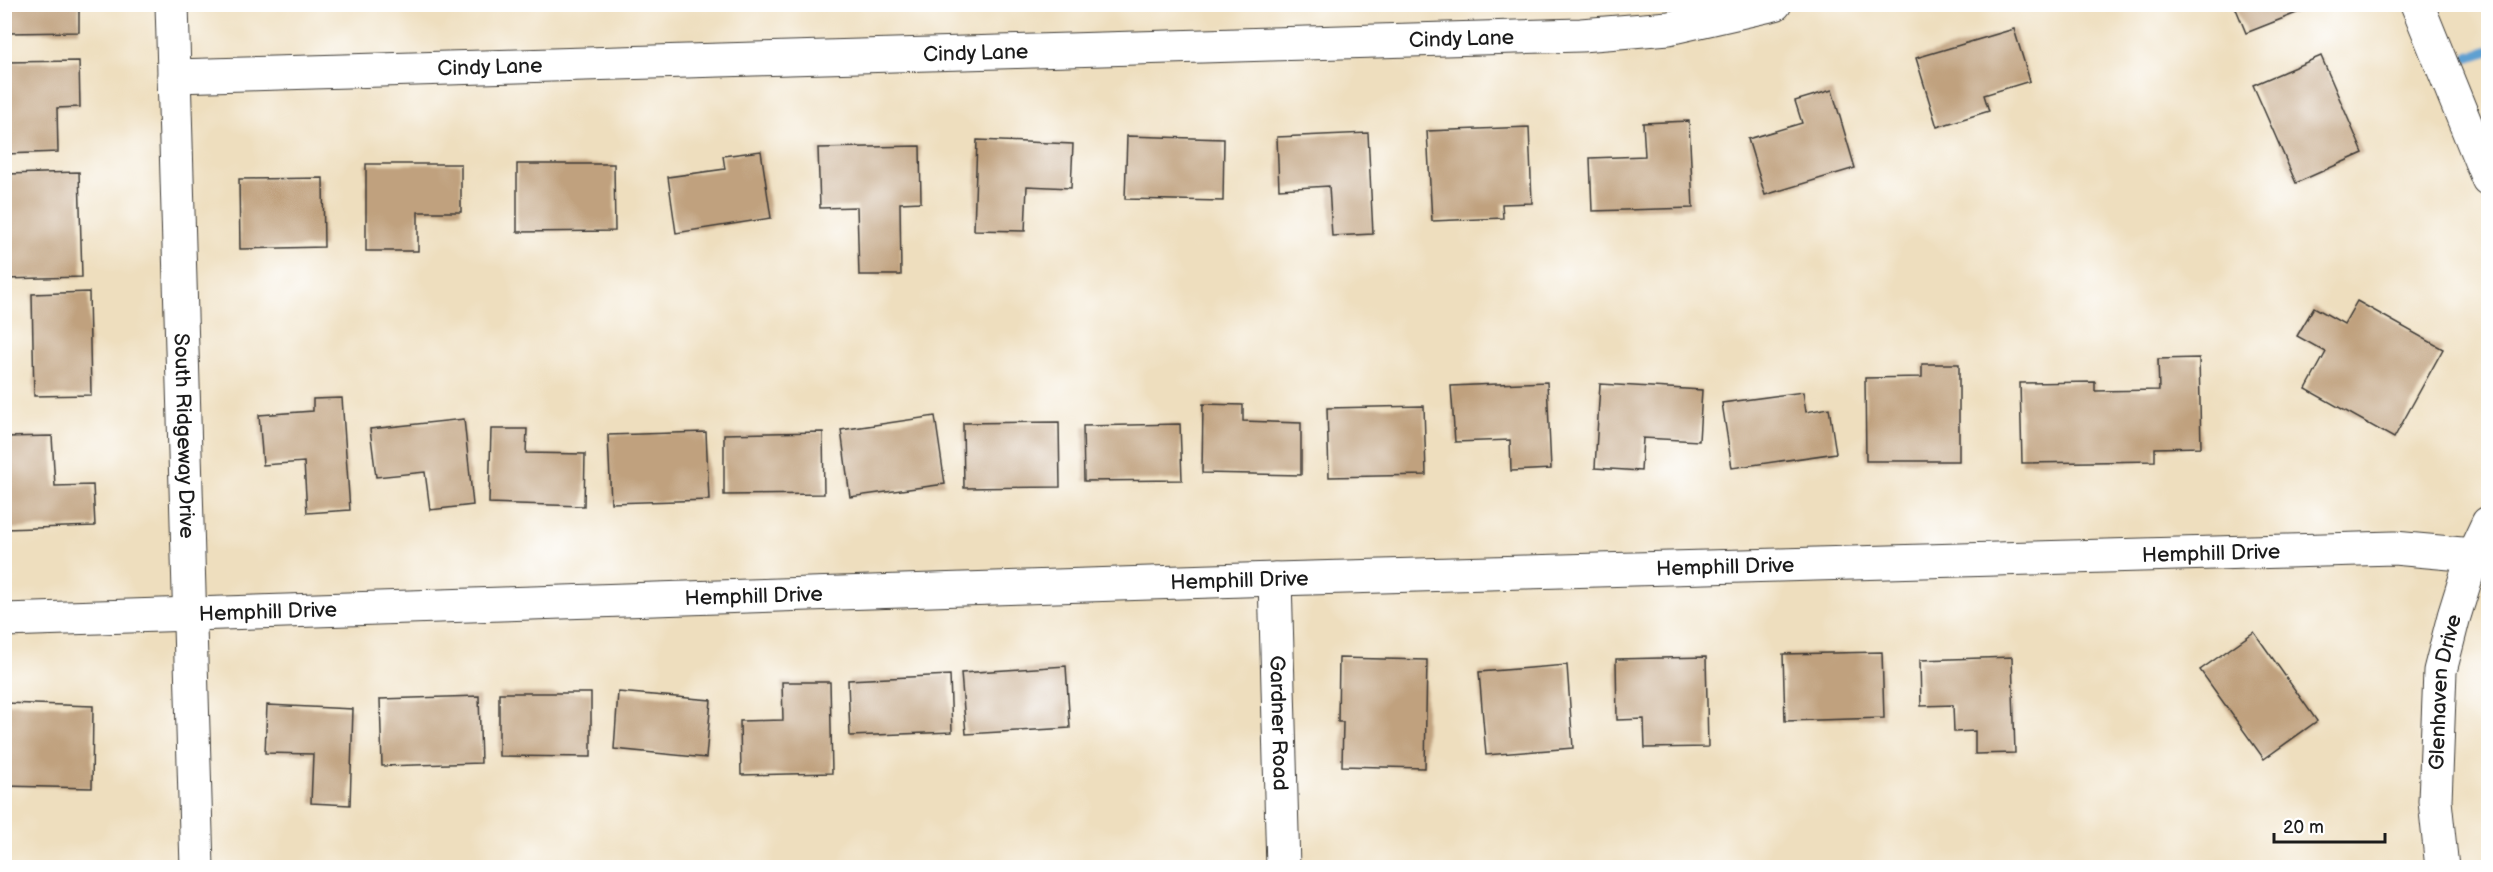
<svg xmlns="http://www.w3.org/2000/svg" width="2493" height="872" viewBox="0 0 2493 872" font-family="'Balsamiq Sans',sans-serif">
<rect width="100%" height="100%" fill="#fff"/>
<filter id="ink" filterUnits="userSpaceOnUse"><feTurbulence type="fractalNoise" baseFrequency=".0167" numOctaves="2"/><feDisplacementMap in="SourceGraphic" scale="12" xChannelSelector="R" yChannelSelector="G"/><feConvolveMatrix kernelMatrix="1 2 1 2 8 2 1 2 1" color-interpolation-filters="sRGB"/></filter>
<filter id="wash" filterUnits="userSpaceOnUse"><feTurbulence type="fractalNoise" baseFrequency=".008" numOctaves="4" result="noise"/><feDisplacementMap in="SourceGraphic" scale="24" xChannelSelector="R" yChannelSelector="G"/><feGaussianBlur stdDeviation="1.35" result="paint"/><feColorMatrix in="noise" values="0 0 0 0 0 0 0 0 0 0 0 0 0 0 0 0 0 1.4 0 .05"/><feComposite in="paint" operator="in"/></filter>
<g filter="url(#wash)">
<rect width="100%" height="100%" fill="#eedebe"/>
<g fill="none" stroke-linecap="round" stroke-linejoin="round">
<polyline stroke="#5ea0d1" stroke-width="10" points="2469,57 2488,51"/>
</g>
<g id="blocks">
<g fill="#c0a17e">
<polygon points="7,4 79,4 79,32 8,33"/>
<polygon points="2234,4 2301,4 2304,10 2246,33"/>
<polygon points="2014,29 2030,81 1984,95 1989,111 1937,127 1916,58"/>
<polygon points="2321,56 2363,153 2296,183 2253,85"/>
<polygon points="79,61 80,107 57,108 58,152 5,154 4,62"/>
<polygon points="1832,90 1855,168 1765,195 1748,139 1802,123 1795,101"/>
<polygon points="1689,121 1693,208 1592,211 1590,158 1645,156 1643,123"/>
<polygon points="1529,127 1532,203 1502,204 1503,218 1432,221 1427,131"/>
<polygon points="1368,133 1373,234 1332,236 1329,186 1279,189 1277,137"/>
<polygon points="1127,136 1224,139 1223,201 1125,199"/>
<polygon points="977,140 1073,144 1071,188 1027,186 1025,231 974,230"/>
<polygon points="920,146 921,202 900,203 901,275 859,275 857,207 820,208 818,148"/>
<polygon points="761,151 771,218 676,233 668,177 725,169 723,156"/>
<polygon points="366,164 461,164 461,212 418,212 418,251 366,251"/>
<polygon points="517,164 614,164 615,231 517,232"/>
<polygon points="79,172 82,277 4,279 7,174"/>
<polygon points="323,178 324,247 240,249 239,179"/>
<polygon points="89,292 91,395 34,396 32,294"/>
<polygon points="2357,301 2443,349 2394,438 2306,389 2326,352 2297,336 2314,307 2344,324"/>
<polygon points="2199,358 2201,447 2155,448 2155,461 2022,463 2020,383 2095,382 2095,391 2159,390 2158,359"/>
<polygon points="1922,364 1959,364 1959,461 1866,461 1865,378 1922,377"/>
<polygon points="1547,382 1551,469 1511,471 1510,440 1455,442 1451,386"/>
<polygon points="1600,384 1702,390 1699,441 1643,438 1641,471 1595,468"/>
<polygon points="1803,392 1806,412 1829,408 1836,453 1732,468 1722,403"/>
<polygon points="342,398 350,510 307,513 304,462 263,465 259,415 313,411 313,399"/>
<polygon points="1203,404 1243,405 1243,421 1301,423 1301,475 1202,473"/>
<polygon points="1424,406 1426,475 1329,477 1327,408"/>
<polygon points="935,416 945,484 850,497 841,430"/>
<polygon points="464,419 473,505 430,510 425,472 376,477 370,429"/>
<polygon points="1059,422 1060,487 964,488 963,423"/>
<polygon points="1180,424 1182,480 1084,481 1083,426"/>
<polygon points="491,429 527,429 526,453 585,454 584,506 489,503"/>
<polygon points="706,432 709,500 611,503 608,435"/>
<polygon points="823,432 824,494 724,495 724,434"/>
<polygon points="52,436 55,486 93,485 95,526 5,529 5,437"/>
<polygon points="2254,632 2317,721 2264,759 2200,670"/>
<polygon points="1882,652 1884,718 1785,721 1783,654"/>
<polygon points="1706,657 1708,747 1645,748 1644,719 1617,720 1616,659"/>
<polygon points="2012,657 2015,753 1975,754 1975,731 1954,732 1953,705 1921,706 1920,660"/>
<polygon points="1339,658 1427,660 1425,768 1342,766 1343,722 1338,722"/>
<polygon points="1567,665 1573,748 1486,755 1479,672"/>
<polygon points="1066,666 1070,728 966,734 961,673"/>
<polygon points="950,675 952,732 850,736 848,680"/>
<polygon points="782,682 830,682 832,773 741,775 740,721 783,720"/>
<polygon points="618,692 711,700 706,758 614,749"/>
<polygon points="499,693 591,693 591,757 499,756"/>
<polygon points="479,696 481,763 382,766 380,699"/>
<polygon points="4,703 93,706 92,788 4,786"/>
<polygon points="267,705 353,709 350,805 311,803 313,754 265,753"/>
</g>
</g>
</g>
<g filter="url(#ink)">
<use href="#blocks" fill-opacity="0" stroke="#3c3934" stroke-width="1.5"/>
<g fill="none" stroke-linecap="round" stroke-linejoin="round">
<defs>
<g id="minor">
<path id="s1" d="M172 4 197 868"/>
<polyline points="2417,4 2488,179"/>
<path id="s2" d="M174 76 1581 35 1669 28 1775 4"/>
<path id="s3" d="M1275 579 1283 868"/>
<path id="s4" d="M4 620 1275 579 2394 548 2473 555"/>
<path id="s5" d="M2442 868 2435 801 2440 671 2454 616 2473 555 2488 523"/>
</g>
</defs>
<use href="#minor" stroke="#3c3934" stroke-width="35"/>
<use href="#minor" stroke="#fff" stroke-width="33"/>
</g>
</g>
<g text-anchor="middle" stroke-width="4.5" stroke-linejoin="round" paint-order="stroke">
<g font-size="21" fill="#1c1c1c" stroke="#fff">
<text dy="7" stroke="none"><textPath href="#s2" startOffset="1288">Cindy Lane</textPath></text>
<text dy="7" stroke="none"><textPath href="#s2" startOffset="802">Cindy Lane</textPath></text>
<text dy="7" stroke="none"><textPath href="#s2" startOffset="316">Cindy Lane</textPath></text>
<text dy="7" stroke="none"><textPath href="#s1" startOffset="432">South Ridgeway Drive</textPath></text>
<text dy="7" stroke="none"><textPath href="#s4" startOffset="2208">Hemphill Drive</textPath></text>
<text dy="7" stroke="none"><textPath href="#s4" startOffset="1722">Hemphill Drive</textPath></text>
<text dy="7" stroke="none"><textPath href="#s4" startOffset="1236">Hemphill Drive</textPath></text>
<text dy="7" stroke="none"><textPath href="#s4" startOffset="750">Hemphill Drive</textPath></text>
<text dy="7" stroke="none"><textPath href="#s4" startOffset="264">Hemphill Drive</textPath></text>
<text dy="7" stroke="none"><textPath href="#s5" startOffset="177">Glenhaven Drive</textPath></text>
<text dy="7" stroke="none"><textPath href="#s3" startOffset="144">Gardner Road</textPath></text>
</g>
</g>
<rect width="2493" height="872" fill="none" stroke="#fff" stroke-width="24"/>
<path d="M2274 833v9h111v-9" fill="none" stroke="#1c1c1c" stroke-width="3"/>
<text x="2283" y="833" font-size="18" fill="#1c1c1c" stroke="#ffffff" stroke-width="4.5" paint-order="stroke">20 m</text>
</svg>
